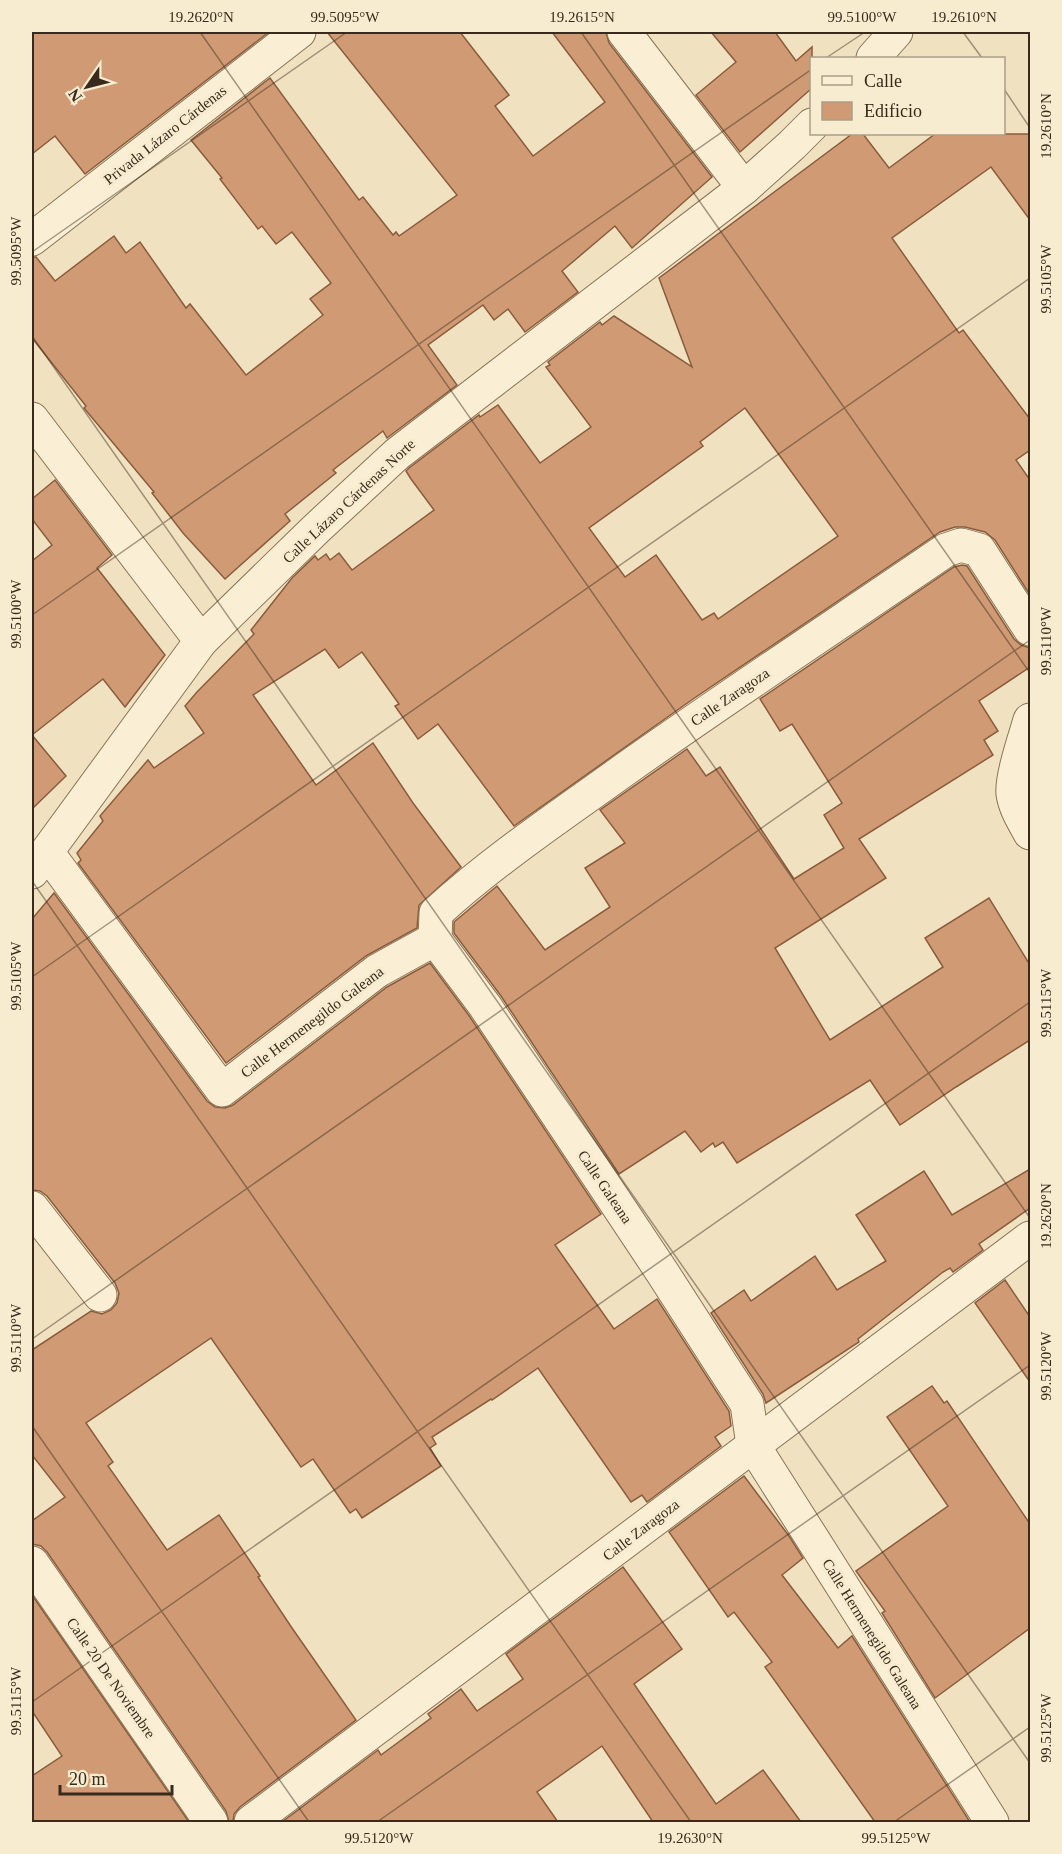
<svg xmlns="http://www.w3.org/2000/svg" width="1062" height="1854" viewBox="0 0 1062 1854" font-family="Georgia,serif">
<rect width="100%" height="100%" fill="#f0e2c0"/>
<g fill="#d09b74" stroke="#8a5c3c" stroke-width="1.5" fill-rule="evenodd">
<polygon points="32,32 269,32 85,174 55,136 32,154"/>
<polygon points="327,32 460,32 509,95 495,106 533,156 605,102 552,32 606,32 609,43 712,177 632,248 615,226 562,271 578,292 525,332 508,309 494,320 483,305 428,345 457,385 387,438 383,431 333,470 336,473 285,514 290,521 225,579 183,533 152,493 154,492 84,408 86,406 32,338 32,257 36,257 55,281 114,236 126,253 140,242 186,308 190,304 246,375 323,315 310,299 331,283 292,232 276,244 262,226 258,229 220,179 222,178 191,140 270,78 359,200 363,197 393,235 396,232 399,236 457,195"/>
<polygon points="711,32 775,32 796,61 812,47 812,88 740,152 696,95 736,62"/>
<path d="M852 134H863L889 168 935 134H1030V220L991 167 892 238 959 333 963 330 1030 419V450L1016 460 1030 480V595L995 540 985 532 965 527H955L940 532 693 699 514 826 438 724 418 739 395 706 399 704 362 652 339 668 325 649 253 695 316 785 373 743 413 803 461 867 419 905 417 928 366 956 226 1063 78 863 81 860 77 853 103 821 100 816 148 760 154 768 204 733 185 706 197 692 254 634 251 630 292 578 315 556 318 560 326 554 330 560 339 553 352 570 434 510 411 479 406 471 409 468 479 415 480 417 498 405 540 463 591 427 546 367 550 365 548 362 600 322 602 325 614 316 692 367 659 278ZM745 408 838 536 718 619 714 613 702 620 656 555 625 577 589 528 703 446 700 442Z"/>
<polygon points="55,480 112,555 97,568 165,655 125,707 103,679 32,735 66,776 32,809 32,561 52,545 32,519 32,499"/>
<polygon points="962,565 967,566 1014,639 1021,645 1030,648 1030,667 979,701 998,731 984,740 993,755 859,839 886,878 775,948 830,1040 943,967 925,938 989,898 1030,965 1030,1040 956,1087 900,1125 870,1080 737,1163 723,1142 715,1147 713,1143 701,1152 685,1131 619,1174 501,996 454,933 454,922 497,886 545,950 610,907 585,868 625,843 600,810 687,749 706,776 720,767 794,879 844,848 824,815 842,803 792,724 780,731 760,699 954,567"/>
<polygon points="54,893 207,1101 215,1107 225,1108 233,1105 387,987 430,963 470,1017 601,1214 555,1245 614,1329 657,1299 729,1411 731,1426 715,1437 721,1446 647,1502 642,1495 631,1502 538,1368 492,1400 491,1399 432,1437 436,1444 430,1448 441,1466 362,1518 356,1509 350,1513 313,1459 301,1467 211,1338 86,1423 113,1462 108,1466 167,1550 219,1515 260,1576 258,1577 292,1628 356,1720 240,1807 234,1814 233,1822 229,1822 226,1811 47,1552 41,1546 32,1544 32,1521 65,1497 32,1455 32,1350 91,1311 102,1314 111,1310 117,1303 119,1293 115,1283 47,1196 40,1191 32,1190 32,919"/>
<polygon points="1030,1169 1030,1208 979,1244 983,1250 953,1272 950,1268 943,1272 858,1339 859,1342 766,1403 763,1394 711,1313 744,1290 751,1301 815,1256 837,1290 886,1261 856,1215 924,1171 952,1215"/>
<polygon points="1005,1280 1030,1317 1030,1382 975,1303"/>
<polygon points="932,1386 944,1403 947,1401 1030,1524 1030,1628 935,1698 882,1613 885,1611 856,1571 948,1506 887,1417"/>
<polygon points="744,1476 789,1536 803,1558 782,1575 838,1648 852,1636 970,1822 875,1822 765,1667 772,1662 734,1612 728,1617 669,1532"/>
<polygon points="623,1567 682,1649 634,1684 716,1804 763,1770 801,1822 653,1822 602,1746 537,1792 558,1822 282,1822 378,1750 381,1755 431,1718 428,1714 461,1689 477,1711 523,1679 506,1654"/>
<polygon points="32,1595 189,1822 32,1822 32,1776 62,1756 32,1711"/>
</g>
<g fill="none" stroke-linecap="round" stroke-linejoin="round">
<defs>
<g id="minor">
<polyline points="624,32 744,188"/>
<polyline points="873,58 896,32"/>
<polyline points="32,239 299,32"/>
<polyline points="32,419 201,641"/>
<path d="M1030 720C1025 737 1011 778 1013 794 1015 808 1024 822 1030 833"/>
<polyline points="47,852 222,1090 377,971 435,939"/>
<polyline points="32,872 201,641 316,529 397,454 744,188 792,145 812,125"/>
<polyline points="435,939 485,1006 664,1275 723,1367 747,1404 753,1445 992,1822"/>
<path d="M435 939 436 913C494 860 560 816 624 770 730 695 839 623 946 550L961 545 979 550 1030 629"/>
<polyline points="32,1208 100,1295"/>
<polyline points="32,1563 211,1822"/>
<polyline points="251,1822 1030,1238"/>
</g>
</defs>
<use href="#minor" stroke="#8a7357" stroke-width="35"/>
<use href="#minor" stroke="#faefd4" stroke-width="33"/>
</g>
<path fill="none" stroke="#392a1c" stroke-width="1.5" stroke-opacity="0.45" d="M200 32 1030 1218M581 32 1030 673M963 32 982 58M826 58 865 32M1004 89 1030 128M32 252 347 32M32 336 1030 1763M32 615 812 69M32 881 691 1822M32 977 1030 278M32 1339 1030 640M32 1426 309 1822M32 1702 1030 1002M377 1822 1030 1365M894 1822 1030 1727"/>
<g text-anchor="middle" stroke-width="6" stroke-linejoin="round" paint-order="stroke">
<g font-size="15" fill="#392a1c" stroke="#f7ecd0">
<text transform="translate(165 135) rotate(-38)" y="5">Privada Lázaro Cárdenas</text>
<text transform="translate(349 501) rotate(-43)" y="5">Calle Lázaro Cárdenas Norte</text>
<text transform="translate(730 697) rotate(-34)" y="5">Calle Zaragoza</text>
<text transform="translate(312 1022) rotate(-37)" y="5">Calle Hermenegildo Galeana</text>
<text transform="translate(605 1187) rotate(56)" y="5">Calle Galeana</text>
<text transform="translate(641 1530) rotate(-37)" y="5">Calle Zaragoza</text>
<text transform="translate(872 1634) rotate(58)" y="5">Calle Hermenegildo Galeana</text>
<text transform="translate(111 1678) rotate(55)" y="5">Calle 20 De Noviembre</text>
</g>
</g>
<rect width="1062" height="1854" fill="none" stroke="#f7ecd0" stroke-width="66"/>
<rect x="810" y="57" width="195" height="78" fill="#f7ecd0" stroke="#ab9e88" stroke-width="1.5"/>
<rect x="822" y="76" width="30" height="9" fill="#faefd4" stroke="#ab9e88" stroke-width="1.5"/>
<text x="864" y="87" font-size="18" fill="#392a1c">Calle</text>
<rect x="822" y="102" width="30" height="18" fill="#d09b74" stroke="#ab9e88" stroke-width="1.5"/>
<text x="864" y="117" font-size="18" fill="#392a1c">Edificio</text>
<g transform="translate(87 87) rotate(235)" stroke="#f7ecd0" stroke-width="4.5" paint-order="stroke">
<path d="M0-4.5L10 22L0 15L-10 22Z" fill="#392a1c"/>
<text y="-9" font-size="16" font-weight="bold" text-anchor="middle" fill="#392a1c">N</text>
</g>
<path d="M60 1785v9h112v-9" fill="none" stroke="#392a1c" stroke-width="3"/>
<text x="69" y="1785" font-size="18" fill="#392a1c" stroke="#f7ecd0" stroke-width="4.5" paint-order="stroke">20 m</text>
<rect x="33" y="33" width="996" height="1788" fill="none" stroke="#392a1c" stroke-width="2"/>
<g font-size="15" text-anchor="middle" fill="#392a1c">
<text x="201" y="22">19.2620°N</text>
<text x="345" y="22">99.5095°W</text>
<text x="582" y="22">19.2615°N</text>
<text x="862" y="22">99.5100°W</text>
<text x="964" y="22">19.2610°N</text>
<text transform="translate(1046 126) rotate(-90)" y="5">19.2610°N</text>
<text transform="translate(16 251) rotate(-90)" y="5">99.5095°W</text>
<text transform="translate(1046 279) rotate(-90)" y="5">99.5105°W</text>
<text transform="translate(16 614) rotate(-90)" y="5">99.5100°W</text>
<text transform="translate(1046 641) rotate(-90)" y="5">99.5110°W</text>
<text transform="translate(16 976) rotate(-90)" y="5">99.5105°W</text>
<text transform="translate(1046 1003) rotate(-90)" y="5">99.5115°W</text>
<text transform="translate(1046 1216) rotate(-90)" y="5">19.2620°N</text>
<text transform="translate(16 1338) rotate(-90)" y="5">99.5110°W</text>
<text transform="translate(1046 1366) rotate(-90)" y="5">99.5120°W</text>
<text transform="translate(16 1701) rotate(-90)" y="5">99.5115°W</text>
<text transform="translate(1046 1728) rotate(-90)" y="5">99.5125°W</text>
<text x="379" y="1843">99.5120°W</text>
<text x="690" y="1843">19.2630°N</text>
<text x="896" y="1843">99.5125°W</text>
</g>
</svg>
